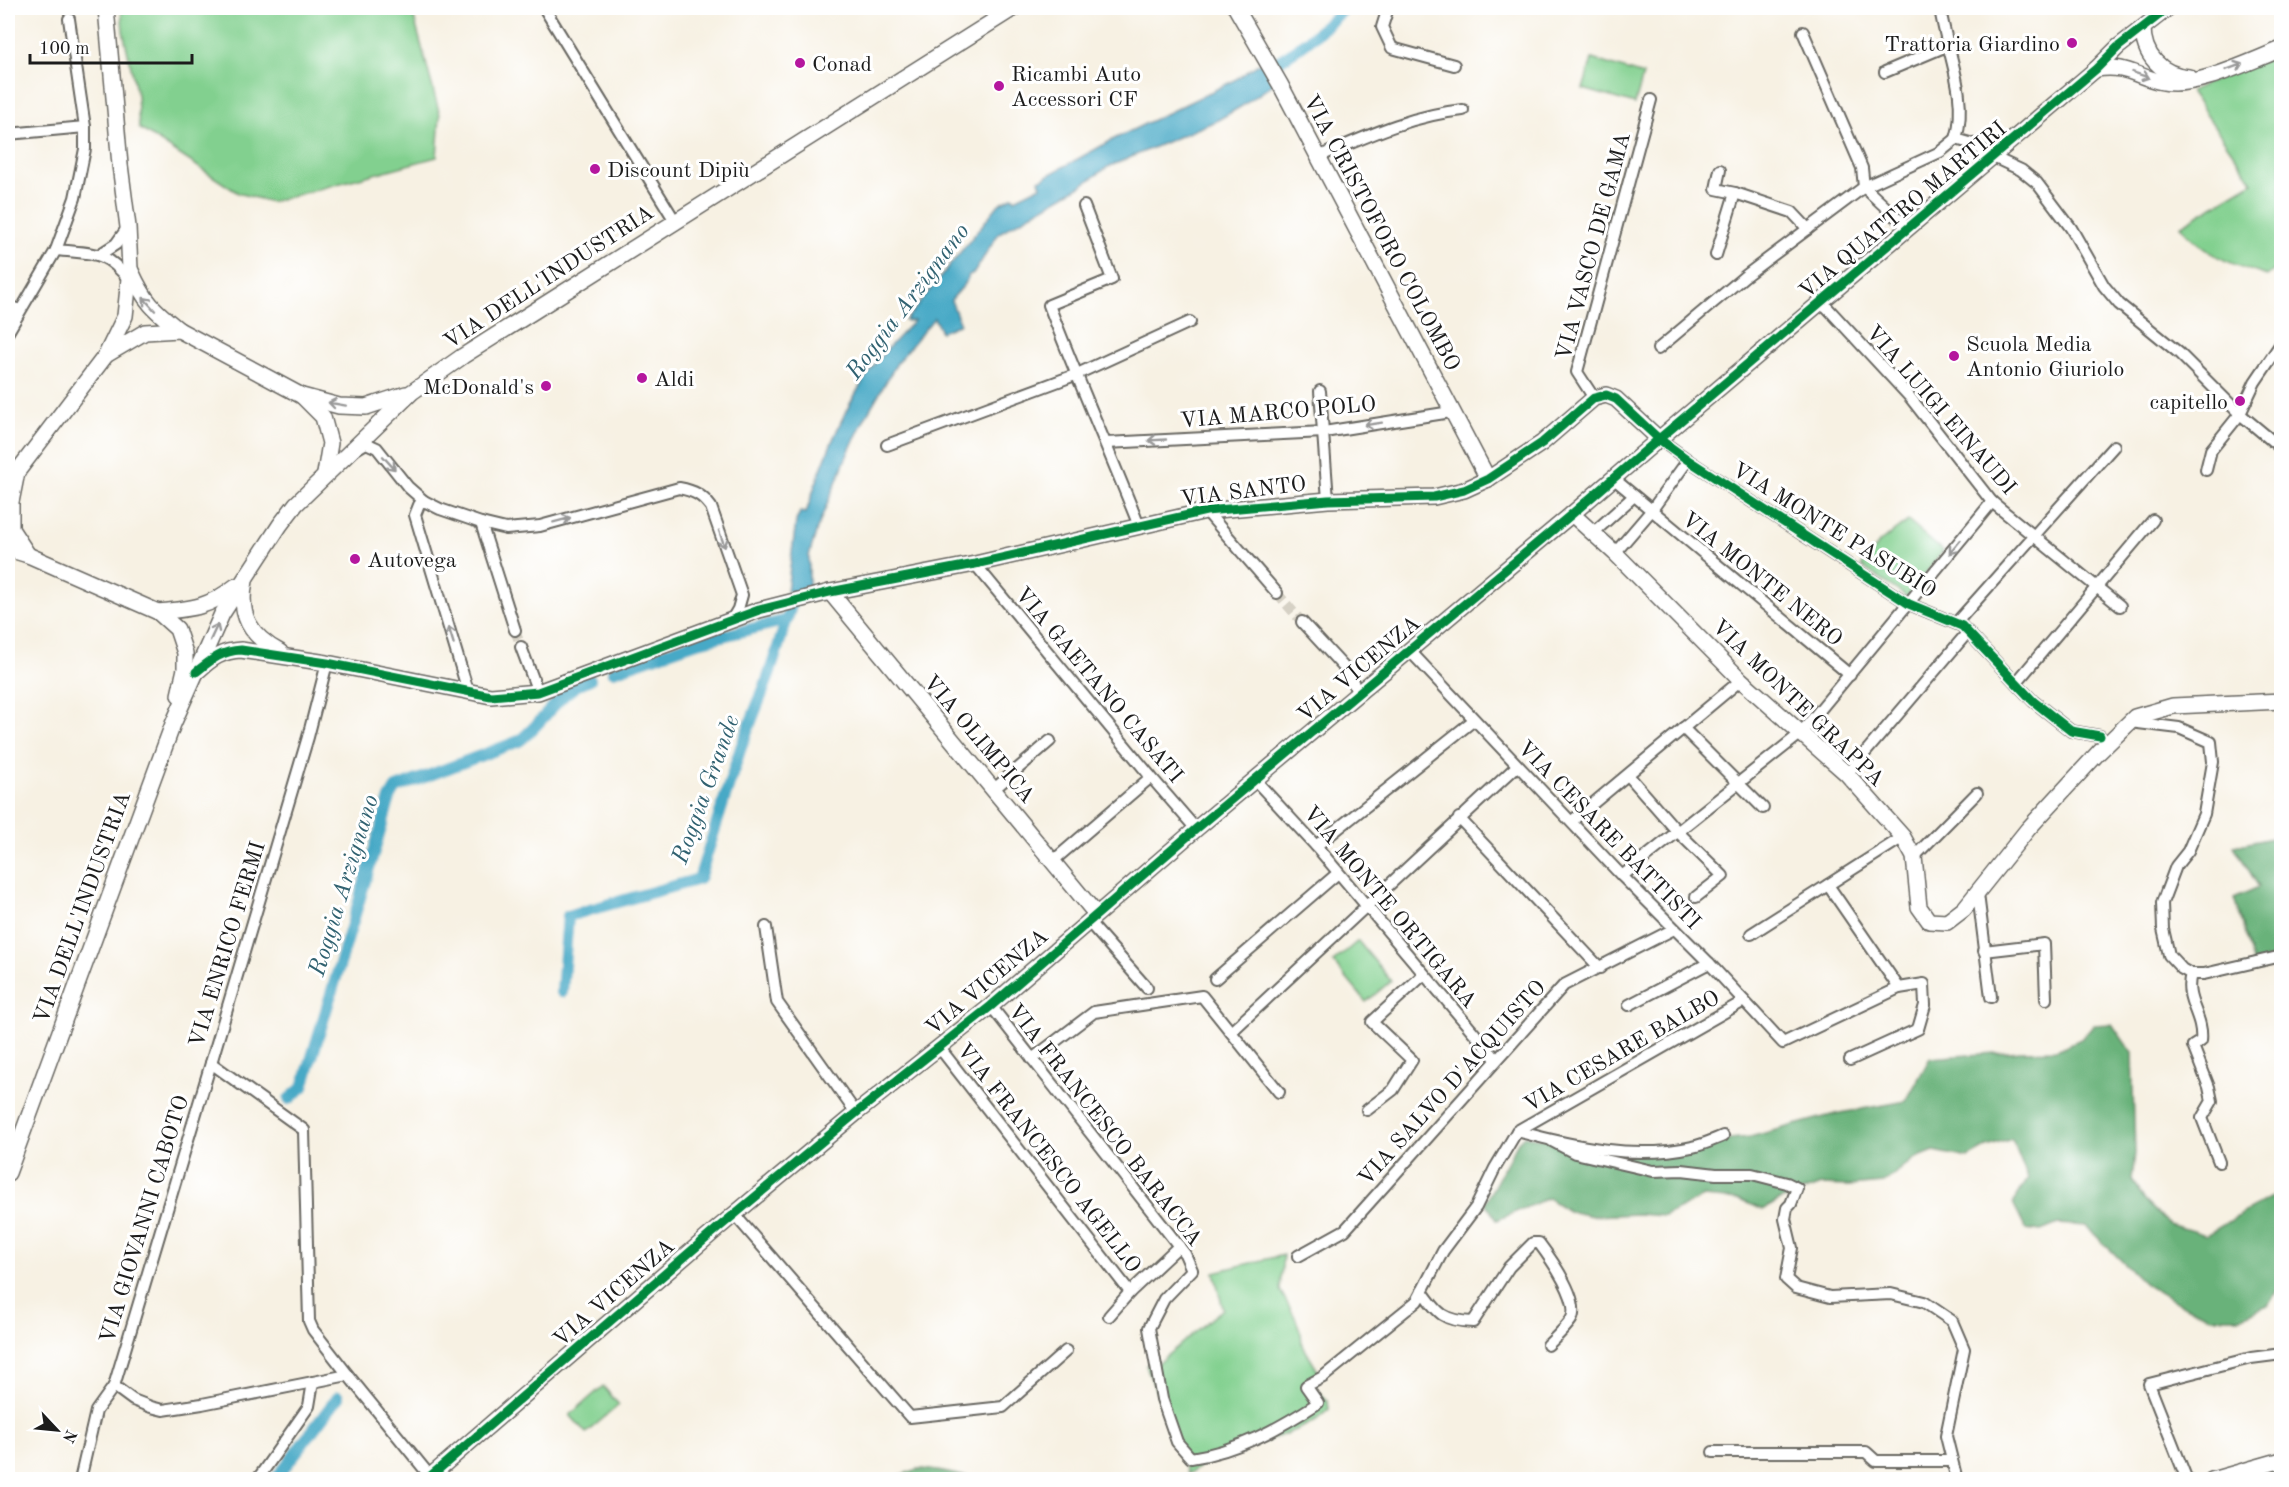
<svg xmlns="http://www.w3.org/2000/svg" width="2289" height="1487" viewBox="0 0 2289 1487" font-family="'Old Standard TT',serif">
<rect width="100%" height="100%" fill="#fff"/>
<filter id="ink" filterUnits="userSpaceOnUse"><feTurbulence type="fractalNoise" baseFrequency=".0167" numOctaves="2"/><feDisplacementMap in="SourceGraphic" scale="12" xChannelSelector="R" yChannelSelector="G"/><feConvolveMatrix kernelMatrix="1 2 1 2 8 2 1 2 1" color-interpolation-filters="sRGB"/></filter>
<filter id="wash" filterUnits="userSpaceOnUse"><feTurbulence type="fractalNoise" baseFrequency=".008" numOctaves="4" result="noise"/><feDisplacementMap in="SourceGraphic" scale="24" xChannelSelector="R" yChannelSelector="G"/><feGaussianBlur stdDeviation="1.35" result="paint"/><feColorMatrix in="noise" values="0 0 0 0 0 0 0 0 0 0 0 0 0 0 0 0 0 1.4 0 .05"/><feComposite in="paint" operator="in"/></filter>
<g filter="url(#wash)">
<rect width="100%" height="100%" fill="#f7f1e3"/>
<g fill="#82d08f" stroke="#4f7656" stroke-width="1.5">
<polygon points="121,8 423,8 413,14 440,115 437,157 271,202 238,193 139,128 137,95 123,31"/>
<path d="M2281 51V265L2267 276C2231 264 2206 256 2180 226L2253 182 2190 91Z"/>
<polygon points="1592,59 1643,75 1635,104 1583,89"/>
<polygon points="1908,521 1943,551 1907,597 1861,566 1880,542"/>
<polygon points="1358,941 1391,981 1366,1002 1333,962"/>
<path d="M1283 1255 1280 1290 1295 1317 1301 1333 1302 1344 1319 1373 1316 1387 1328 1402 1329 1409C1317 1428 1245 1447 1221 1456 1210 1460 1199 1468 1188 1474L1146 1365 1159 1362 1223 1309 1214 1272Z"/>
<polygon points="603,1386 619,1405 586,1433 570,1415"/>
</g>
<g fill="#69b27a" stroke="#42674b" stroke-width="1.5">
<polygon points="2281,836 2281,959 2254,965 2234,898 2259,887 2234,846"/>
<polygon points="2112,1024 2132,1053 2135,1153 2132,1180 2145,1201 2169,1224 2206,1235 2281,1191 2281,1284 2268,1305 2240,1317 2211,1317 2178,1303 2144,1283 2086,1226 2058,1224 2041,1231 2026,1229 2013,1203 2028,1179 2012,1139 1987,1147 1968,1158 1934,1151 1914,1159 1883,1183 1849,1186 1821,1185 1782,1199 1763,1210 1739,1200 1703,1197 1664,1216 1638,1214 1592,1216 1568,1211 1548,1198 1497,1220 1485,1203 1518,1142 1524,1136 1609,1148 1675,1148 1720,1140 1750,1137 1835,1114 1906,1101 1930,1058 2021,1051 2056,1050 2081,1039 2093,1025"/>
<polygon points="2281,1465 2281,1479 2230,1480"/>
<path d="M918 1469C940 1469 961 1478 983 1478 1001 1479 1022 1475 1039 1479H889Z"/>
</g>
<path fill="#46a9c6" stroke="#316271" stroke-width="1.5" d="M1267 58 1279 80 1242 106 1218 120 1108 167 1082 185 999 233 974 273 969 275 965 284 951 300 960 324 941 332 934 318 897 363 866 416 849 451 817 529 809 556V586L787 591 796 521 800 512 806 513C822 462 847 397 882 355 892 343 903 332 914 321H905L999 204 1013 196 1015 199 1041 186 1039 180 1116 138 1233 81Z"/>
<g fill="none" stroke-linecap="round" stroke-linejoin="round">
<g stroke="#46a9c6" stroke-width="12">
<path d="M1263 70C1295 53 1319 33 1345 8"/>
<polyline points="613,671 694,643 787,620"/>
<polyline points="562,992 568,916 699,879 741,747 768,678 801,575"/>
<path d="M289 1099 303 1087 390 798 396 788 519 741C544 723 560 689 590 679"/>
<polyline points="275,1480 338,1397"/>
</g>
</g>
</g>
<g filter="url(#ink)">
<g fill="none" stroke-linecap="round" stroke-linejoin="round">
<g stroke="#d6d1c5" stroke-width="10" stroke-dasharray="10 5" stroke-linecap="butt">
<polyline points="1277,593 1302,622"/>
<polyline points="515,630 521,647"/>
</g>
<defs>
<g id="street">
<polyline points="1388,8 1382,27 1392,48 1454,65"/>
<path d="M1940 8C1946 50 1969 96 1956 139"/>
<polyline points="546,11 675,221"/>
<polyline points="1803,32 1862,168 1864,187 1940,152 1956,139 1973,144 1993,157 2021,170 2037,183 2071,228 2104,286 2119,304 2179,353 2240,414 2282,449"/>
<polyline points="1885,72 1949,45"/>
<polyline points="8,134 85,127"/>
<path d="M1318 157C1365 137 1412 115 1463 110"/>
<polyline points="1720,170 1716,189 1735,193"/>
<path d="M1084 206 1112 279 1049 305C1077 379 1110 452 1139 526"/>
<path d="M56 250C92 254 105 249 129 280"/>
<polyline points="99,255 116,244 128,227"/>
<polyline points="1716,255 1735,193 1792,212 1808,229"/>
<polyline points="1822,302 1909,396 1992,502 2120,606"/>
<polyline points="8,306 20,310"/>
<polyline points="8,332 56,250 75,198 85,149 85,127 69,19"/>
<polyline points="1658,349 1745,276 1864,187 1909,229"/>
<polyline points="1320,391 1328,500"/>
<polyline points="1594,398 1577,372 1651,100"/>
<polyline points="1659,439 1688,460 1909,604 1962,626 2033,701 2071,731 2100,736"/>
<polyline points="1106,443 1324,432 1451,412"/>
<polyline points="887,445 1075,375 1190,322"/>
<path d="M356 449 366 443 377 448 408 487 424 501 440 509 481 523 506 529 540 526 679 488C695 491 702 495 711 507L742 595 738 609 731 621"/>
<polyline points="2206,470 2211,450 2240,414 2255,382 2282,342"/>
<polyline points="1613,478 1850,675"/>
<polyline points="424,501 419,505 415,515 468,691"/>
<polyline points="1206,511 1277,593"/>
<polyline points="481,523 515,630"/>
<polyline points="1593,533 1634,496"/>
<polyline points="1615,553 1651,511 1688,460"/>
<polyline points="975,564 1151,777 1196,829"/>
<polyline points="1302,622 1350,674 1357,693"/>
<polyline points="1956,623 2114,446"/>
<polyline points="521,647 538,692"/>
<polyline points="1409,650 1622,876 1709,963 1783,1043 1899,988 1828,885"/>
<polyline points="327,663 308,737 211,1063 304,1130 309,1321 313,1330 348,1375 430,1476"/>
<polyline points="2016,683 2153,520"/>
<polyline points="2130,722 2179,728 2211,742 2213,762 2204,814 2188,851 2176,866 2162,903 2163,929 2169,955 2182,969 2191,974 2204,974 2282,956"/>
<polyline points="1683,728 1763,808"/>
<polyline points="1847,774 1968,632"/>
<polyline points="1628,775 1677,831 1723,876 1696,897"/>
<polyline points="1255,780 1316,846 1496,1059"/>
<polyline points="993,790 1050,741"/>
<polyline points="1459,818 1600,968"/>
<polyline points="1572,821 1741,680"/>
<polyline points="1316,846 1474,720"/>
<polyline points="1914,857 1977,793"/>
<polyline points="1053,861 1151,777"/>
<polyline points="1622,876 1800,734 1992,502"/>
<polyline points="1978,894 1991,997"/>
<polyline points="1088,921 1147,988"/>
<polyline points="766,927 777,1002 856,1113"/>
<polyline points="1751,934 1903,837"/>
<polyline points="1984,951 2044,944 2046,999"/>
<path d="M2191 974C2183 1000 2204 1015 2201 1041L2193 1046 2209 1087 2212 1101 2202 1118 2219 1162"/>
<polyline points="1215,979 1338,873"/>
<polyline points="1629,1005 1709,963"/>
<path d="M991 1006 1185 1254 1192 1270 1164 1299 1149 1328 1162 1399 1177 1442 1191 1458C1238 1451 1278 1429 1318 1403L1306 1386 1323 1377 1417 1301 1443 1251 1476 1207 1495 1168 1517 1131 1744 1001"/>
<polyline points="1231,1032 1517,766"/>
<polyline points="939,1047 1130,1292"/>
<polyline points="1032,1059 1094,1012 1202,996 1279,1092"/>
<polyline points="1850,1060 1918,1029 1925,1005 1924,984 1899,988"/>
<polyline points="1367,1110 1393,1090 1412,1060 1372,1022 1423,975"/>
<path d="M1517 1131C1572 1146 1635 1160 1692 1147 1703 1145 1713 1140 1723 1136"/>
<polyline points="1552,1141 1575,1153 1653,1171 1682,1170 1716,1174 1752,1174 1787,1183 1797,1188 1791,1204 1787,1208 1785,1219 1792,1248 1786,1279 1796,1288 1830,1297 1891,1294 1924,1302 1952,1321 1964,1349 1946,1436 1957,1480"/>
<polyline points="734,1214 910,1417 1003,1407 1066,1351"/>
<polyline points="1298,1256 1345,1230 1564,985 1674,929"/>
<path d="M1422 1291C1438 1314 1444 1321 1473 1322L1509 1267 1533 1243H1539C1551 1259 1582 1302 1571 1320 1565 1329 1556 1337 1548 1345"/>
<polyline points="1109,1316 1130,1292 1179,1246"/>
<polyline points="114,1386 133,1400 151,1407 163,1410 202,1404 348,1375"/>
<polyline points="1713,1452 1866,1452 1876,1461 1951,1461"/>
<polyline points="80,1480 96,1411 114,1386 211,1063"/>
<polyline points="257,1480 309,1406 313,1382"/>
<polyline points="2187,1480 2149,1384 2251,1358 2282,1354"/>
</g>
<g id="secondary">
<polyline points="106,8 120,165 128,227 130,269 125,316 106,355"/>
<polyline points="1236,8 1280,84 1488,479"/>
<path d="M2143 28C2143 55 2161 75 2189 77"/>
<path d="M2096 69C2128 64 2135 77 2163 82 2195 89 2250 61 2282 49"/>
<path d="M131 271C145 302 153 309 179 330"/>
<polyline points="303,397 323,417 330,443 325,474"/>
<polyline points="1572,514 1615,553 1741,680 1847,774 1903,837 1914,857 1919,907 1929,921 1947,922 1964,909 2028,829 2099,752 2135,717 2173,706 2282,701"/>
<polyline points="8,549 28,555 158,612 177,629 185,653 185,669 179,695"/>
<polyline points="28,555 11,529 11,502 17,472 106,355 145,332 179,330 302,396 339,406 366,407 406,394"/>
<path d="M245 581C238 615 250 636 280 652"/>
<polyline points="830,592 1096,914"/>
<path d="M158 612C192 609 208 608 236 586"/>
<path d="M199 670C212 658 222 651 241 650L327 663 491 696 538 692 759 610 830 592 975 564 1206 511 1328 500 1434 497 1464 490 1488 479 1542 443 1594 398 1606 395 1616 399 1659 439"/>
<polyline points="8,1173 173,724 222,614 280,525 296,504 412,392 463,356 1014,8"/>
<polyline points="426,1480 718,1228 856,1113 991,1006 1196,829 1572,514 1659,439 2096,69 2118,47 2168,8"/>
<polyline points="2212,1480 2282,1460"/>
</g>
</defs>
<use href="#street" stroke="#696762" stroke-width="14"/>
<use href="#secondary" stroke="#696762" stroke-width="18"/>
<use href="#street" stroke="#fff" stroke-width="10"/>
<use href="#secondary" stroke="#fff" stroke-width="15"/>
<defs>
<g id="cycleway">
<path d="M196 672C211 660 221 651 241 650L327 663 491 696 538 692 759 610 830 592 975 564 1206 511 1328 500 1434 497 1464 490 1488 479 1542 443 1594 398 1606 395 1616 399 1659 439 1688 460 1909 604 1962 626 2033 701 2071 731 2100 736"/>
<polyline points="426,1480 718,1228 856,1113 991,1006 1196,829 1572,514 1659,439 2096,69 2118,47 2168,8"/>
</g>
</defs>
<use href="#cycleway" stroke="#fff" stroke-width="13"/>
<use href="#cycleway" stroke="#00873e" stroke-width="9"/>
</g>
<defs><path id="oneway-shaft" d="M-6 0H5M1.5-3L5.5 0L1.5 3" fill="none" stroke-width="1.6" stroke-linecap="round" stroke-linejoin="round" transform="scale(1.5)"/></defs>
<g stroke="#999">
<use href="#oneway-shaft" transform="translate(2234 67) rotate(-20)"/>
<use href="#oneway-shaft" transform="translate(2141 75) rotate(19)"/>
<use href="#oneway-shaft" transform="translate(149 304) rotate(-132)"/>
<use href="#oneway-shaft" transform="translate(337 404) rotate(-170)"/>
<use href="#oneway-shaft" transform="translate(1373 424) rotate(171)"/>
<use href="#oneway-shaft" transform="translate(1157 440) rotate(177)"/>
<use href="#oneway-shaft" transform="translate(389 463) rotate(48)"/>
<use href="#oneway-shaft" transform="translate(562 520) rotate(-15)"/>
<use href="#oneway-shaft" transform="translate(722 539) rotate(70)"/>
<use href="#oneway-shaft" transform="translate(1955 547) rotate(129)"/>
<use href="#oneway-shaft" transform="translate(214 632) rotate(-65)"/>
<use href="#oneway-shaft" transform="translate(451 635) rotate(-107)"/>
</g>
</g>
<g fill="#b5179e" stroke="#fff" stroke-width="2">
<circle cx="2072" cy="43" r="6"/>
<circle cx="800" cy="63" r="6"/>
<circle cx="999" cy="86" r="6"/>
<circle cx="595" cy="169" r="6"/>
<circle cx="1954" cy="356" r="6"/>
<circle cx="642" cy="378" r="6"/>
<circle cx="546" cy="386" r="6"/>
<circle cx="2240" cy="401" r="6"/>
<circle cx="355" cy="559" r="6"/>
</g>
<g text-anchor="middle" stroke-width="6" stroke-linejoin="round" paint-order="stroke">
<g font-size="22" fill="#1c1c1c" stroke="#fff" text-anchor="start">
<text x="2060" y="51" text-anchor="end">Trattoria Giardino</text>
<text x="812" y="71">Conad</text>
<text x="1011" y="81">Ricambi Auto<tspan x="1011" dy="25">Accessori CF</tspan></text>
<text x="607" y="177">Discount Dipiù</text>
<text x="1966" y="351">Scuola Media<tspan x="1966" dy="25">Antonio Giuriolo</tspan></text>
<text x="654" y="386">Aldi</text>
<text x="534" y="394" text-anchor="end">McDonald's</text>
<text x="2228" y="409" text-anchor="end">capitello</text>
<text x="367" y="567">Autovega</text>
</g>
<g font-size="22" fill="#1c1c1c" stroke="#fff">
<text transform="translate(1902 209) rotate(-40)" y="8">VIA QUATTRO MARTIRI</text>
<text transform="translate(1383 232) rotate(62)" y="8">VIA CRISTOFORO COLOMBO</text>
<text transform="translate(1592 246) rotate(-75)" y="8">VIA VASCO DE GAMA</text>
<text transform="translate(548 276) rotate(-33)" y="8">VIA DELL'INDUSTRIA</text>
<text transform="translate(1942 409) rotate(49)" y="8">VIA LUIGI EINAUDI</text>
<text transform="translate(1278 411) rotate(-5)" y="8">VIA MARCO POLO</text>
<text transform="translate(1243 490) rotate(-7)" y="8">VIA SANTO</text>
<text transform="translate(1835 529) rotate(32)" y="8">VIA MONTE PASUBIO</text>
<text transform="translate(1763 578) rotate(39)" y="8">VIA MONTE NERO</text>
<text transform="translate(1358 668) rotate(-40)" y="8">VIA VICENZA</text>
<text transform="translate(1100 684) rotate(50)" y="8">VIA GAETANO CASATI</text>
<text transform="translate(1799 702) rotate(44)" y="8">VIA MONTE GRAPPA</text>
<text transform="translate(980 738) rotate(50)" y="8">VIA OLIMPICA</text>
<text transform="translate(1610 834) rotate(46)" y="8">VIA CESARE BATTISTI</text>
<text transform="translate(1391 906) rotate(50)" y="8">VIA MONTE ORTIGARA</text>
<text transform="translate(81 907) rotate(-70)" y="8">VIA DELL'INDUSTRIA</text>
<text transform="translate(226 944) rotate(-73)" y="8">VIA ENRICO FERMI</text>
<text transform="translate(986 981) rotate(-40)" y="8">VIA VICENZA</text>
<text transform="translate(1621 1050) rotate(-30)" y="8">VIA CESARE BALBO</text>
<text transform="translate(1451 1082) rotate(-48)" y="8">VIA SALVO D'ACQUISTO</text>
<text transform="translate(1106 1124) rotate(52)" y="8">VIA FRANCESCO BARACCA</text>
<text transform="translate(1050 1157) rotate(52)" y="8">VIA FRANCESCO AGELLO</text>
<text transform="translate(143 1219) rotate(-73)" y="8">VIA GIOVANNI CABOTO</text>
<text transform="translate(613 1292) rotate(-41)" y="8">VIA VICENZA</text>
</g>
<g font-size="24" font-style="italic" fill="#316271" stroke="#fff">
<text transform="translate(907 301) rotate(-53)" y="8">Roggia Arzignano</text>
<text transform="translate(705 789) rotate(-70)" y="8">Roggia Grande</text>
<text transform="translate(343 885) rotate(-73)" y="8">Roggia Arzignano</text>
</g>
</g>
<rect width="2289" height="1487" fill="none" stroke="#fff" stroke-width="30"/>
<g transform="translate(57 1430) rotate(116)" stroke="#ffffff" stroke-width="4.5" paint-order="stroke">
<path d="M0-4.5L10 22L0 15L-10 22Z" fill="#1c1c1c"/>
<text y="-9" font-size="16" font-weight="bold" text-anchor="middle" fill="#1c1c1c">N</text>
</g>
<path d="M30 54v9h162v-9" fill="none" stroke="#1c1c1c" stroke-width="3"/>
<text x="39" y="54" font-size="18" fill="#1c1c1c" stroke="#ffffff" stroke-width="4.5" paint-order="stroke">100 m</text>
</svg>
